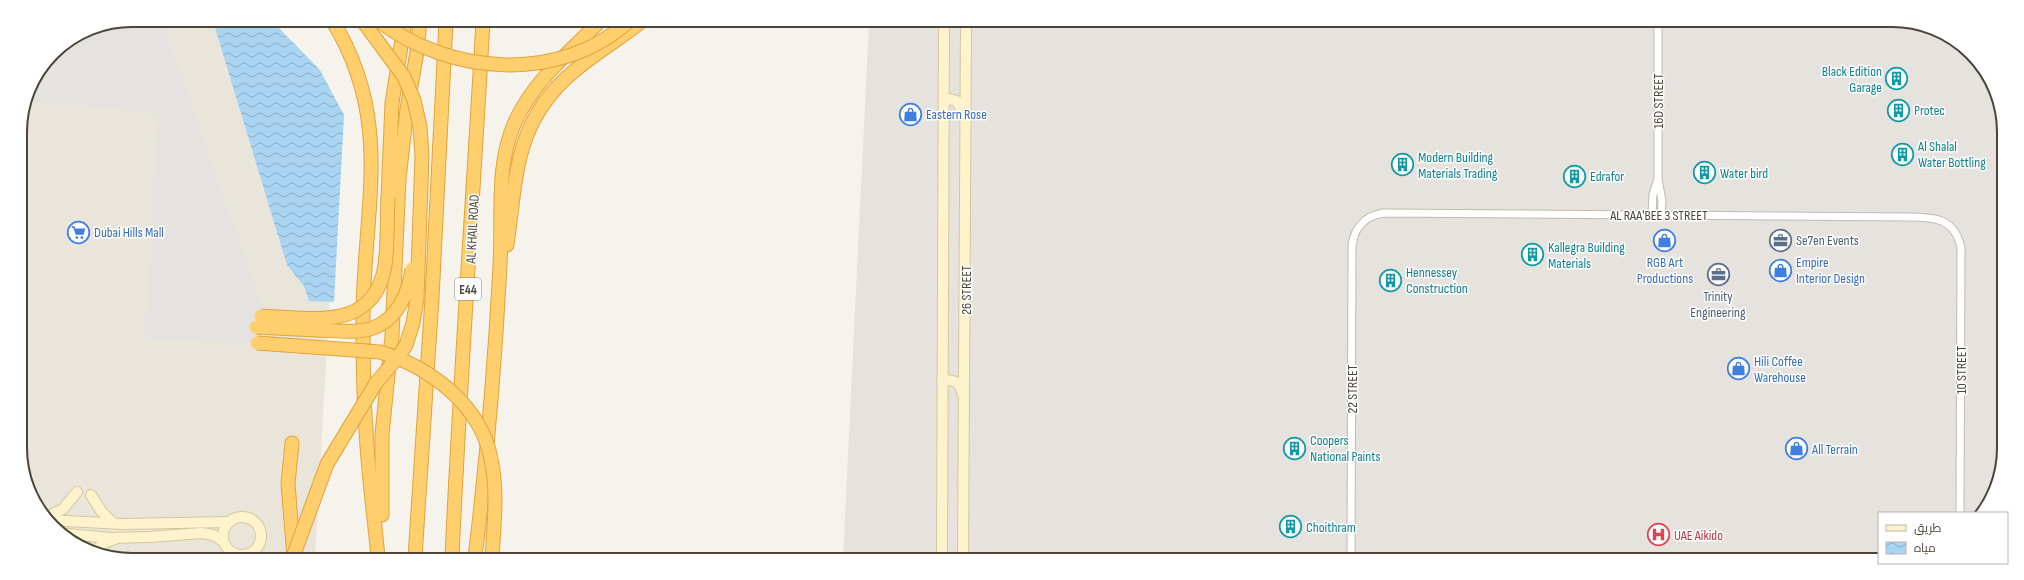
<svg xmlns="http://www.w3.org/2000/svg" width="2024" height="580" viewBox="0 0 2024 580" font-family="'Sofia Sans Condensed',Cairo,sans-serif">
<defs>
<pattern id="water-waves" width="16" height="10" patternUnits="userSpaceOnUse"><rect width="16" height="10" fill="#a9d4f2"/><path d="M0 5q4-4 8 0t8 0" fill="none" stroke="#8caec5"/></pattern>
</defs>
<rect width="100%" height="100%" fill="#f6f3ec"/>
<polygon fill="#eae5da" points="132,20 268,20 340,119 315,557 103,556 48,522 22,469 20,125 29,89 53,53 89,28"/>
<polygon fill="#e6e2dd" points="869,22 1921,24 1971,53 2002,111 2000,477 1982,513 1879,513 1879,560 843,558"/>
<polygon fill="#e5e3e0" points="132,20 162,20 263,309 255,330 258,331 257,344 145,339 158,113 26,101 29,89 53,53 89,28"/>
<polygon fill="url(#water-waves)" points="215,20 271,20 320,70 344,115 334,302 309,301 304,286 287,265 213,21"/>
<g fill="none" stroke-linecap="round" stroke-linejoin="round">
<defs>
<g id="minor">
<polyline points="1658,23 1658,179 1662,201 1661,215"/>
<polyline points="1652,215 1653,194 1658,179"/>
<polyline points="241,555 242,557"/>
<path d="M1351 559 1352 246C1354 228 1365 216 1383 213L1909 217C1934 217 1955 218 1961 248L1960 513"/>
</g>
<g id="secondary">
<polyline points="944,102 950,99 957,101 964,116"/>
<path d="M942 380C953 380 961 381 962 393"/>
<polyline points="91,495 101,511 113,523"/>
<circle cx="242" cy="536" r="19"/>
<polyline points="46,517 63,509 77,492"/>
<polyline points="47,520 123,524 229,522"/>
<polyline points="67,534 111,538 149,537 202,533 213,535 223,541"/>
<polyline points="95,551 104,543 115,539"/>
<polyline points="942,558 944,22"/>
<polyline points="963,558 966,22"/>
</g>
<g id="motorway">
<path d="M332 20C395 122 363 209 363 318 363 355 363 393 366 430 368 472 374 515 378 557"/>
<polyline points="388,198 392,103 405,21"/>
<path d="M507 245C517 175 514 122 573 72 595 53 620 39 642 21"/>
<polyline points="292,443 288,484 294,557"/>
<polyline points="382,515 382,434 392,336 399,179 407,109 417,52 420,21"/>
<polyline points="415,557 432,298 446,21"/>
<path d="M452 557C460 378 473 200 483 21"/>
<path d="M475 557C487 460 495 362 500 265 503 217 495 167 515 122 534 80 569 53 600 21"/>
</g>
</defs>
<use href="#minor" stroke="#c2bbae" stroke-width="9"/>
<use href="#secondary" stroke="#d6c79b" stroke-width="12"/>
<use href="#motorway" stroke="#e0a43c" stroke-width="15"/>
<use href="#minor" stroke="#fff" stroke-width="7"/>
<use href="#secondary" stroke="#fff3cd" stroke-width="10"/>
<use href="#motorway" stroke="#ffcf6e" stroke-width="13"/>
<defs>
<g id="motorway-bridge">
<path d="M379 21C450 75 560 84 629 21"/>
<path d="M261 316C312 318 375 332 385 265 388 243 387 220 388 198"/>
<path d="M256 327C276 328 297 329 317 330 335 330 356 334 373 328 397 319 409 293 412 269"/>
<path d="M257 343 380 352C430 367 481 405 491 459 498 491 494 525 492 557"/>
<polyline points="293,557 327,464 376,383 398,357 406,345 413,323 417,299 422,156 420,127 414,100 404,77 362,20"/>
</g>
</defs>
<use href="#motorway-bridge" stroke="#e0a43c" stroke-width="15" stroke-linecap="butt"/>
<use href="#motorway-bridge" stroke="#ffcf6e" stroke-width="13"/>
</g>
<defs>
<symbol id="building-ring" viewBox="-11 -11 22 22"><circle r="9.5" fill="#fff" stroke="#0f9aa8" stroke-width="1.5"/><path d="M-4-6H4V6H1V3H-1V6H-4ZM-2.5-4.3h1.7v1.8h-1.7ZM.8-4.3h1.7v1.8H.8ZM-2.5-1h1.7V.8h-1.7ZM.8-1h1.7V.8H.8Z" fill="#0f9aa8"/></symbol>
<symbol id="shop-ring" viewBox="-11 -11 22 22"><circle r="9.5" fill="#fff" stroke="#3f7fe0" stroke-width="1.5"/><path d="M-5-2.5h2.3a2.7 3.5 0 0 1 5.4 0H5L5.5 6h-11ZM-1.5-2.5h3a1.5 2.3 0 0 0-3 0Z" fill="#3f7fe0"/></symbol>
<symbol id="supermarket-ring" viewBox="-11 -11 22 22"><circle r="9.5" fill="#fff" stroke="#3f7fe0" stroke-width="1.5"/><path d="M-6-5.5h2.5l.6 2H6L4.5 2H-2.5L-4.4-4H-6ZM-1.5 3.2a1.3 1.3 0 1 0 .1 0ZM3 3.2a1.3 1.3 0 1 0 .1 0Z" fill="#3f7fe0"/></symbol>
<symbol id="office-ring" viewBox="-11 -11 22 22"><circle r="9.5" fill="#fff" stroke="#5c6f8a" stroke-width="1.5"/><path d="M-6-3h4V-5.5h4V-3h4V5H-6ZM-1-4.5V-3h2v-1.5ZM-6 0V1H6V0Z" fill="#5c6f8a"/></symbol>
<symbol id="hospital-ring" viewBox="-11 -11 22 22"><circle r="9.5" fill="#fff" stroke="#e0444e" stroke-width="1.5"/><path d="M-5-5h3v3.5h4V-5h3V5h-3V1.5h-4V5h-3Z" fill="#e0444e"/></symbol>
</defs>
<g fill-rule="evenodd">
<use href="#building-ring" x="1884" y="66" width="25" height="25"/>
<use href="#building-ring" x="1886" y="98" width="25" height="25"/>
<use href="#shop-ring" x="898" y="102" width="25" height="25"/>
<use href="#building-ring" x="1890" y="142" width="25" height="25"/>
<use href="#building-ring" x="1390" y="152" width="25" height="25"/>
<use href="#building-ring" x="1692" y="160" width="25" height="25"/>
<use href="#building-ring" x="1562" y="164" width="25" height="25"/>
<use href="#supermarket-ring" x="66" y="220" width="25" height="25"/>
<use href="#shop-ring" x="1652" y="228" width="25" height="25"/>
<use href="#office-ring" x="1768" y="228" width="25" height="25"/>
<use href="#building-ring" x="1520" y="242" width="25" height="25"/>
<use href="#shop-ring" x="1768" y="258" width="25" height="25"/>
<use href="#office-ring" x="1706" y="262" width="25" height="25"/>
<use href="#building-ring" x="1378" y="268" width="25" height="25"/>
<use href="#shop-ring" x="1726" y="356" width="25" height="25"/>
<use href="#building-ring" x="1282" y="436" width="25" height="25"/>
<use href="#shop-ring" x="1784" y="436" width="25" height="25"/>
<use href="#building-ring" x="1278" y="514" width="25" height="25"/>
<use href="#hospital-ring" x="1646" y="522" width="25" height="25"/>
</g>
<g text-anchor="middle" stroke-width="3" stroke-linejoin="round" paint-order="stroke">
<rect fill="#fff" stroke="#817c74" stroke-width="1" x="455" y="278" width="26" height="22" rx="3"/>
<g font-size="13" font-weight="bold" fill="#4b4439">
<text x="468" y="294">E44</text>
</g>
<g font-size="14" fill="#0d838f" stroke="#fff" text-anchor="start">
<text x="1882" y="76" text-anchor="end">Black Edition<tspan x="1882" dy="16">Garage</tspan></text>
<text x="1914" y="115">Protec</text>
<text x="1918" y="151">Al Shalal<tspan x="1918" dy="16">Water Bottling</tspan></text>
<text x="1418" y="162">Modern Building<tspan x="1418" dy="16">Materials Trading</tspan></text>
<text x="1720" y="178">Water bird</text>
<text x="1590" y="181">Edrafor</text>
<text x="1548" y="252">Kallegra Building<tspan x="1548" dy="16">Materials</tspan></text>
<text x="1406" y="277">Hennessey<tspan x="1406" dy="16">Construction</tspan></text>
<text x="1310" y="445">Coopers<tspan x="1310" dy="16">National Paints</tspan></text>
<text x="1306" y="532">Choithram</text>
</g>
<g font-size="14" fill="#4b4439" stroke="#fff">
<text transform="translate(1658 101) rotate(-90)" y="5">16D STREET</text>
<text x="1659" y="220">AL RAA'BEE 3 STREET</text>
<text transform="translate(472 229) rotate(-87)" y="5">AL KHAIL ROAD</text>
<text transform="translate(966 290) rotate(-90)" y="5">26 STREET</text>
<text transform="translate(1961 370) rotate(-90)" y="5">10 STREET</text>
<text transform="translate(1352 389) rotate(-90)" y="5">22 STREET</text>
</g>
<g font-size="14" fill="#366cbe" stroke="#fff" text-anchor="start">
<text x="926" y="119">Eastern Rose</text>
<text x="94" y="237">Dubai Hills Mall</text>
<text x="1665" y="267" text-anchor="middle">RGB Art<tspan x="1665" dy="16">Productions</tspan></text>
<text x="1796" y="267">Empire<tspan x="1796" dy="16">Interior Design</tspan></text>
<text x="1754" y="366">Hili Coffee<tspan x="1754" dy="16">Warehouse</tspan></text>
<text x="1812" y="454">All Terrain</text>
</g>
<g font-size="14" fill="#4e5e75" stroke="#fff" text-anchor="start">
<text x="1796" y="245">Se7en Events</text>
<text x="1718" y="301" text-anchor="middle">Trinity<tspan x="1718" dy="16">Engineering</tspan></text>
</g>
<g font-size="14" fill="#be3a42" stroke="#fff" text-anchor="start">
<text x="1674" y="540">UAE Aikido</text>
</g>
</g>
<path d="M0 0H2024V580H0ZM132 27H1892A105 105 0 0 1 1997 132V448A105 105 0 0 1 1892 553H132A105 105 0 0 1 27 448V132A105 105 0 0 1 132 27Z" fill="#fff" fill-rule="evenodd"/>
<path fill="none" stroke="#4b4439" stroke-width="2" d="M132 27H1892A105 105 0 0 1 1997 132V448A105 105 0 0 1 1892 553H132A105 105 0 0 1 27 448V132A105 105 0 0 1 132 27Z"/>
<rect x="1878" y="512" width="130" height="52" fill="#ffffff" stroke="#b7b4b0"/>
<rect x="1886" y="525" width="20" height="6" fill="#fff3cd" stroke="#b7b4b0"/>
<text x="1914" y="532" font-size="12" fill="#4b4439">طريق</text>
<rect x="1886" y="542" width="20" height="12" fill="url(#water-waves)" stroke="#b7b4b0"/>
<text x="1914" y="552" font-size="12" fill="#4b4439">مياه</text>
</svg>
